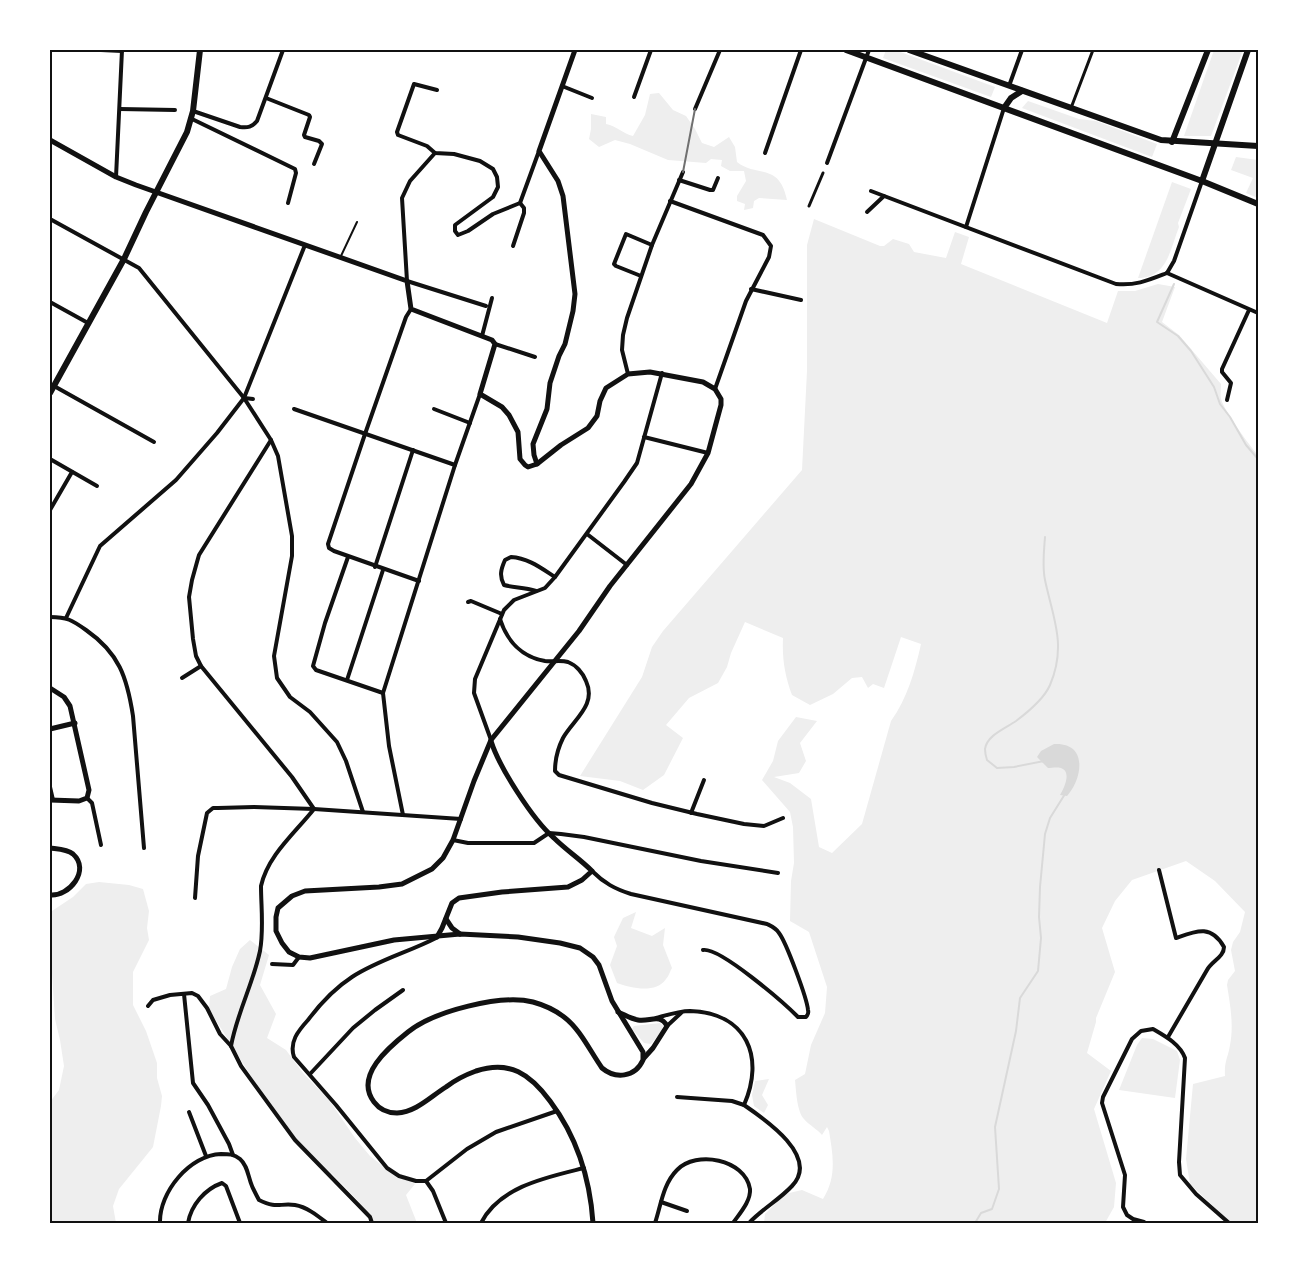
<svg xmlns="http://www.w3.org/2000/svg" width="1308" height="1273" viewBox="0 0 1308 1273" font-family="Figtree,sans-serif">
<rect width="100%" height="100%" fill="#fff"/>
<g fill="#eee">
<polygon points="886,50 895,50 995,87 991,97 883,58"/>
<polygon points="1214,50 1243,50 1211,136 1184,136"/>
<path d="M659 93 673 110 686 116 695 129 702 143 714 147 729 137 735 147 737 162C757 178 779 162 787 200L759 198 754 201 753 208 744 210 745 204 737 201V196L746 181 744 171H730L721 166 722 160 711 159 706 163 668 160 630 144 615 140 599 147 589 139 591 129V114L606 117V124C617 126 623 134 633 136L645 115 650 94Z"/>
<polygon points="1028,101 1079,119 1096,121 1157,144 1152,157 1022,108"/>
<polygon points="1236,157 1258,160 1258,198 1246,193 1253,178 1231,170"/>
<path d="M1172 182 1191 189 1178 223 1179 227C1170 250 1167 278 1138 278Z"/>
<path d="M814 219 880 246H884L893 239 909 244 914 252 946 258 955 232 969 237 961 264 1107 323 1118 291H1135L1158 284 1175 287 1162 322 1179 335 1221 384C1221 389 1220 395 1221 399 1225 412 1249 445 1258 455V1223H1231L1190 1184 1186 1159 1193 1084 1225 1076C1224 1061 1228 1058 1230 1045 1234 1025 1230 1004 1227 985L1228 980 1235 971 1231 950 1233 942 1240 932 1245 912 1215 881 1186 861 1132 880 1115 901 1102 928 1115 972 1096 1018V1022L1087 1053 1111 1071 1094 1109 1116 1183 1114 1207 1105 1223H764L765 1214 785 1194 802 1190 823 1199C837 1177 833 1155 829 1131L827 1127 822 1135C817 1129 809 1125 804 1119 797 1112 796 1090 795 1080L805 1074 811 1045 825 1013 827 987 809 932 790 921 791 881 794 863 793 827 790 812 762 780 773 761 778 741 796 717 817 721 800 743 806 761 799 773 774 777 790 783 811 799 819 847 832 853 862 824 891 721C907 699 915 671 921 644L901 637 884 688 873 684 868 688 862 677 852 678 833 694 810 705 792 695C785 676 782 659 783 638L745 622 731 653 727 667 718 683 689 698 666 725 683 738 664 775 643 790 620 781 580 776 642 677 652 647 663 631 802 470 807 371V245Z"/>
<polygon points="99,882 129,885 143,889 149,911 147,928 149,940 133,972 133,1005 146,1031 157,1063 157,1078 162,1096 161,1106 153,1147 119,1189 113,1206 116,1223 50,1223 50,1102 59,1090 64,1066 60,1040 55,1019 50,943 52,911 73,897 86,884"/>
<path d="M636 912 631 928 652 936 665 928 663 945 672 968C670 971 669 976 666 979 656 994 631 988 617 983L610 965 617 946 614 937 623 918Z"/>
<path d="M250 940 269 955 260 985 276 1014 267 1038 286 1050 303 1073 329 1100 355 1138 370 1156 389 1171 415 1184 406 1195 417 1223H375C354 1191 323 1168 297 1139 263 1100 238 1053 209 1010L210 996 226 989 232 967 240 949Z"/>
<polygon points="660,1023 663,1026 661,1032 651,1044 644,1043 632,1029 634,1026"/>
<polygon points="1142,1038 1153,1039 1177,1051 1180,1060 1175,1098 1119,1090 1137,1045"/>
<polygon points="769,1079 762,1095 768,1105 764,1113 754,1106 752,1095 755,1081"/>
</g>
<path fill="#d9d9d9" d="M1054 744C1088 742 1083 778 1067 796L1060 795C1064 788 1072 772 1061 768 1057 767 1051 768 1048 768L1037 757 1041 751Z"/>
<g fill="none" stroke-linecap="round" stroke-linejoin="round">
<g stroke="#d9d9d9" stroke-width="2">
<polyline points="1174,284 1157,322 1178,336 1191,351 1214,387 1220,404 1230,417 1246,445 1258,459"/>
<path d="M1044 761 1014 767 997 768 987 760C986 757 985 752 985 749 987 735 1006 728 1016 721 1028 712 1044 699 1050 685 1067 645 1053 618 1045 580 1042 566 1044 551 1045 537"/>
<polyline points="975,1223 981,1213 992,1209 999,1189 995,1127 1016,1031 1020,998 1038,971 1041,938 1039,917 1040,887 1045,834 1050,818 1065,794"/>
</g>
<polyline stroke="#111" stroke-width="2" points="341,256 357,222"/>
<g stroke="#111" stroke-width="3">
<polyline points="1071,108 1093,50"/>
<polyline points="809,206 823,173"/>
</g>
<g stroke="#111" stroke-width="4">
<polyline points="101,50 122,51"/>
<polyline points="562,86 592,98"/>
<polyline points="1009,86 1022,50"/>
<polyline points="437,90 414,84 397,132 398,135 427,146 435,153 454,154 480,161 493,169 497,177 498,187 493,197 455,225 455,231 458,235 468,231 493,214 520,203 539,151"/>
<polyline points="634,97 651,50"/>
<polyline points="266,98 309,115 310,117 304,135 305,137 319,141 322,144 314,164"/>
<polyline points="120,109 175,110"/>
<polyline points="695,109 720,50"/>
<path d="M193 111 240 127C248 128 252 127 257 121L283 50"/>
<polyline points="192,119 295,169 296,173 288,203"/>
<polyline points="435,153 410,181 402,198 407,281 486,306"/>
<polyline points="765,153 801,50"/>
<polyline points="827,163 869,50"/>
<polyline points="116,177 122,50"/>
<polyline points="679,180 710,190 713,190 718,178"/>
<path d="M871 191 1116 284C1136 286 1149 280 1167 273"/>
<polyline points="670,201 763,235 771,246 769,257 746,301 715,389"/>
<polyline points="867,212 884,196"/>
<polyline points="50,219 139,268 244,398 271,440 278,456 292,536 292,556 274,656 277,678 290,697 310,712 337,742 346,761 363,812"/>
<polyline points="966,227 1004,108"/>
<polyline points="513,246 524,213 524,208 520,203"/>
<polyline points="1167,273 1258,313"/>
<polyline points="1167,273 1174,261 1202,181"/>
<polyline points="641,276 616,266 614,264 626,234 652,245"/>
<polyline points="751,289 801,300"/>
<polyline points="50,302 88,323"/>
<polyline points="411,309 406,317 365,434 328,544 329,548 334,551 419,581"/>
<polyline points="482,336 492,298"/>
<polyline points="495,344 535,357"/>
<polyline points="628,374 622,350 623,335 627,318 652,245 683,172"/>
<polyline points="54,386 154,442"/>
<polyline points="244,398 253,399"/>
<polyline points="1227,400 1231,383 1222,372 1222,369 1249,310"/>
<polyline points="294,409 455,465"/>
<polyline points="434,409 470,423"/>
<polyline points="644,437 708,453"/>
<polyline points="50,459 97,486"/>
<polyline points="50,510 72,472"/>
<polyline points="587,534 627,565"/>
<polyline points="348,557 325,623 313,666 316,670 383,693"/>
<polyline points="375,567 413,450"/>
<path d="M536 591C524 587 515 588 504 585 499 576 501 569 505 560L511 557C528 558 541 568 555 577"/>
<polyline points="468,602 471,601 502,614"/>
<path d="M50 617C67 617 72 620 86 630 119 653 127 677 133 716L144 848"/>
<polyline points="66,618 100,546 176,480 217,433 244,398 305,245"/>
<path d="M500 619C507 641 522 657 545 661 552 662 561 660 568 662 576 665 583 673 586 681 597 705 574 719 563 738 558 748 555 759 555 771L559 775 652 803 697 814 744 824 764 826 783 818"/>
<polyline points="182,678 201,666"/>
<polyline points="347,680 383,570"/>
<polyline points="491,740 474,693 475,679 504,610 514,600 545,588 555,577 624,482 637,463 662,373"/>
<polyline points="50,787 53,800"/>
<polyline points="87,798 92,803 101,845"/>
<polyline points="691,813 704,780"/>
<polyline points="403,815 389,746 383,693 455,465 480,394"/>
<polyline points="453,840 468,843 534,843 549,833 561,834 584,837 701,861 778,873"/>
<path d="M1159 870 1176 938C1196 931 1211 924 1224 947 1224 957 1212 961 1207 970L1168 1037"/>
<path d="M592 871C604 883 615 889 631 894L767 924C771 926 776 928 779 933 786 942 807 998 808 1010 809 1014 808 1014 806 1017H798C784 1003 720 947 703 950"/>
<polyline points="195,898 198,856 207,813 213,808 218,808 254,807 314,809 461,819"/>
<path d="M436 938C409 952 378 960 352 977 335 988 320 1004 308 1020 298 1031 289 1042 294 1057L336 1105 387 1168 399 1176 416 1181H426L433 1191 446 1223"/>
<polyline points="272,964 293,965 299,957"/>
<polyline points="184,994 193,1083 208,1105 229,1144 233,1155"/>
<polyline points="148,1006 153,1000 170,995 192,993 198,996 207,1008 220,1034 231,1046 241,1066 295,1140 370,1217 372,1223"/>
<path d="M656 1018C667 1015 679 1011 690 1011 747 1013 765 1057 744 1105 766 1120 820 1157 792 1186 779 1200 762 1209 749 1223"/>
<polyline points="667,1026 681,1013"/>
<path d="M231 1046C237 1013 253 984 260 951 264 929 261 907 261 886 268 855 295 833 314 809L292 777 201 666 196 656 193 639 189 597 192 580 197 562 199 555 271 440"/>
<polyline points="310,1074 353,1028 375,1010 403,990"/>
<polyline points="677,1097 732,1101 744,1105"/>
<polyline points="189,1112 206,1156"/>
<polyline points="426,1181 467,1149 496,1132 557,1111"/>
<polyline points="661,1202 687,1211"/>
<path d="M160 1223C159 1192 190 1155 221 1154 229 1154 234 1154 240 1159 248 1166 248 1177 252 1186 254 1191 257 1196 259 1200 277 1209 279 1203 295 1205 307 1207 318 1216 327 1223"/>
<path d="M188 1223C191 1205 205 1189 222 1183L226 1186 240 1223"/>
<path d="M481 1223C500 1186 548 1177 584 1168"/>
<path d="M655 1223C661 1205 663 1184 677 1170 696 1150 745 1159 750 1189 751 1201 740 1213 733 1223"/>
<path d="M1145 1223 1144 1222 1133 1219 1127 1215 1123 1207 1125 1175 1102 1103 1103 1097 1132 1039 1141 1031 1153 1029C1165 1036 1180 1044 1185 1058L1179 1162 1180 1175 1196 1194 1229 1223"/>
</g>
<g stroke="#111" stroke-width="5">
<path d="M50 140 116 177 136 185 407 281 411 309 492 340 495 344 480 394 502 407 509 415 518 432 520 459 525 465 528 467 537 464 561 445 588 428 597 416 600 401 606 388 628 374 650 372 703 382 715 389 721 399V405L708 453 691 484 610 586 579 631 491 740 474 781 453 840 443 858 432 869 402 884 379 887 305 891 292 896 278 908 276 917V931L282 943 289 952 299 957 310 958 394 940 460 934 518 937 560 943 580 948 593 957 599 965 612 1001 643 1052V1060C635 1078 615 1079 602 1068 590 1051 580 1029 564 1017 555 1010 544 1005 533 1002 501 994 434 1011 408 1032 389 1047 354 1076 374 1102 380 1110 387 1113 397 1113 416 1112 430 1097 446 1087 455 1080 465 1075 476 1071 510 1060 530 1074 550 1101 577 1137 590 1178 593 1223"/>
<polyline points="537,464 534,455 533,444 547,409 550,383 559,356 565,344 573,311 575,294 563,196 558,181 539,151 575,50"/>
<polyline points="50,688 64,697 70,706 89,790 87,798 79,801 50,800"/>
<polyline points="50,729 75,723"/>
<path d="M50 848C57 849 67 849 73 854 91 870 69 897 50 895"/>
<polyline points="446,919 452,928 460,934"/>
<path d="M437 937 442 928 452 903 459 898 502 892 568 887 582 880 592 871C580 859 566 850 554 838 533 820 499 767 491 741"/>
<path d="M618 1012C625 1015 631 1019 638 1020 650 1022 660 1013 667 1026L653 1048 644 1058"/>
</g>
<g stroke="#111" stroke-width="6">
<polyline points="846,50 1202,181 1258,204"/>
<polyline points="909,50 1161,140 1258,146"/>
<polyline points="1004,108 1011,98 1022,91"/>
<polyline points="1172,142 1208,50"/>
<polyline points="1202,181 1248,50"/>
<polyline points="50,393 124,259 146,212 187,132 193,111 200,50"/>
</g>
<polyline stroke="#707070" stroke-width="2" points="683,172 695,109"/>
</g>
<rect width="1308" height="1273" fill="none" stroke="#ffffff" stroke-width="102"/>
<rect x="51" y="51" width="1206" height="1171" fill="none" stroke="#111" stroke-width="2"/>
</svg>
